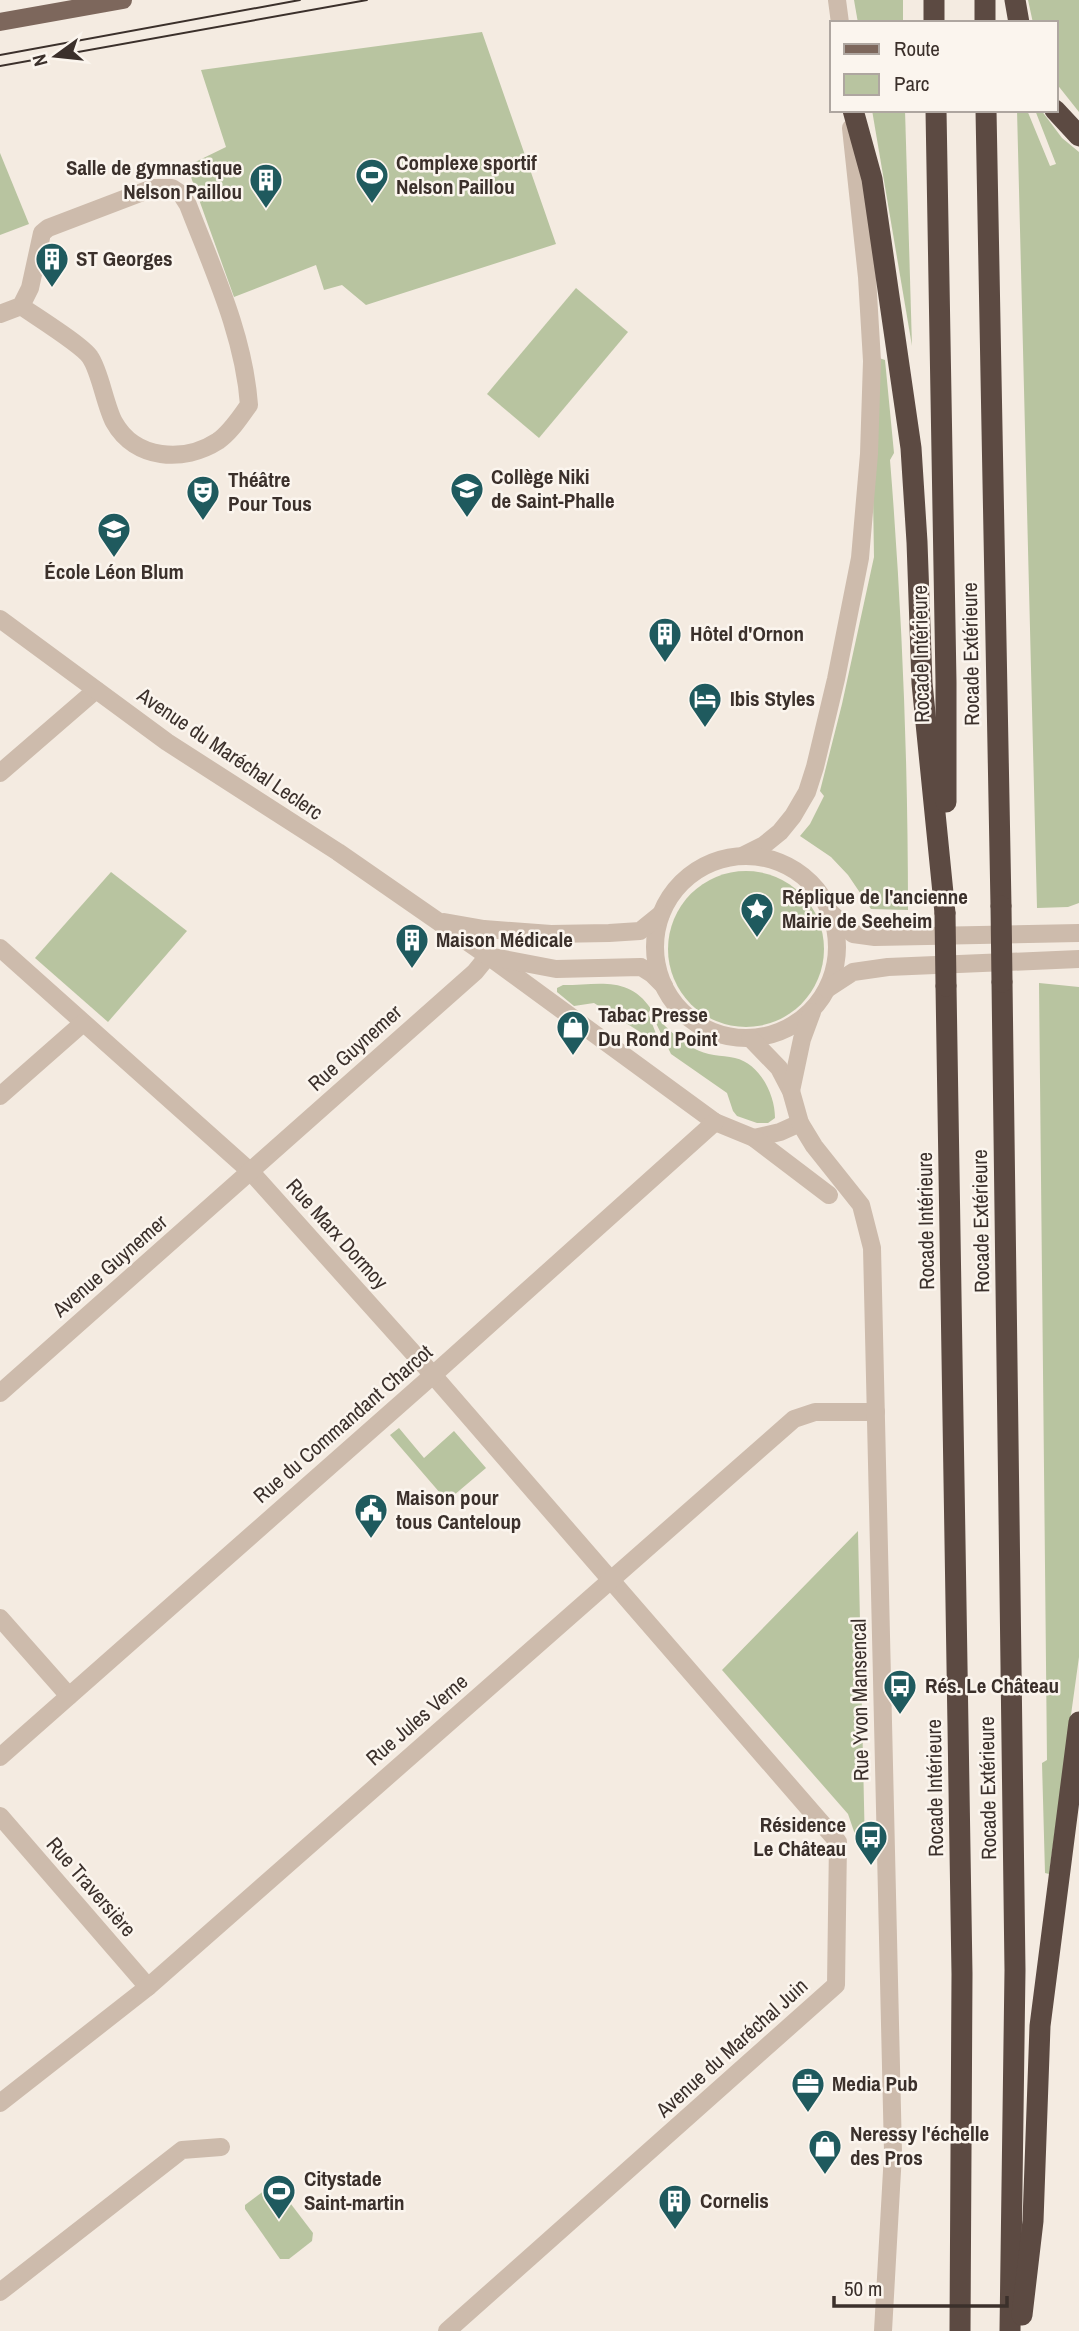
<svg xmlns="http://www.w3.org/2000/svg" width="1079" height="2331" viewBox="0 0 1079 2331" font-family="'Archivo Narrow',sans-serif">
<rect width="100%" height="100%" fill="#f4ebe1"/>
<g fill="#b8c4a0">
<polygon points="854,0 903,0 903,23 858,23"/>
<polygon points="1028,0 1079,0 1079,112 1056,83 1056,23 1033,23"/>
<polygon points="482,32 556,244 366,305 342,285 324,290 316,265 234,297 187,166 226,147 201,70"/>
<polygon points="872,110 905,110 912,346"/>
<polygon points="1017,110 1027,110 1050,166 1056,164 1035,110 1041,110 1062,138 1079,152 1079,903 1068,907 1037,908"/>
<polygon points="0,153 29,224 0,235"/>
<polygon points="576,288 628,332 539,438 487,394"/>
<path d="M879 358 885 360 894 453 890 460C902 609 908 759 908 910L871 909 848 875 831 857 800 836 810 824 824 796 820 791 842 704 874 557 873 495Z"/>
<circle cx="746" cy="949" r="78"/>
<polygon points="111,872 187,931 108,1022 35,958"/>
<polygon points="1039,983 1079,987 1079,1657 1049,1874 1045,1873 1042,1763 1047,1760"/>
<path d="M563 985C598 985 629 975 651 1009L648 1013 658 1039 656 1042 594 1003 574 1006 557 992V988Z"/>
<path d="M655 1016C667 1028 679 1040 693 1048 707 1056 721 1055 735 1058 760 1064 775 1094 775 1118L768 1123H757L737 1116 733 1111 727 1093 671 1054 654 1019Z"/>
<polygon points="399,1428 424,1458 454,1431 486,1468 447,1501 390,1435"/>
<polygon points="858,1531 865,1849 859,1846 848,1814 722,1670"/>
<polygon points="269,2187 278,2187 313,2233 312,2241 289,2259 280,2259 245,2209 245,2205"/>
</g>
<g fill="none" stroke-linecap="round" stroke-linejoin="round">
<g stroke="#cdbbac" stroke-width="18">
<path d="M0 314 21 306C35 316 82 345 90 357 100 371 105 405 114 422 135 460 184 463 218 441 231 432 240 417 249 405 244 335 213 270 188 205L181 194 172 188H153L48 228 42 233 30 288 21 306"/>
<polyline points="0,773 96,690"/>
<polyline points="0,948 251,1172 433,1375 838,1842 836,1985 447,2331"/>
<polyline points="0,1096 83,1023"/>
<polyline points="754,1138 780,1132 800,1123"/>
<polyline points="0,1393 475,972 488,956 715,1122 754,1138 829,1195"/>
<polyline points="0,1618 69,1696"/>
<polyline points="0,1757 433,1375 715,1122"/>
<polyline points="0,1816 148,1987"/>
<polyline points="0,2103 148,1987 794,1419 815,1412 876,1412"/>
<polyline points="0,2292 182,2150 221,2147"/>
</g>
<g stroke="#cdbbac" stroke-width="18">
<polyline points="837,0 840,23"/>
<polyline points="0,619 167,742 338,852 488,956 556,969 641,967 652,974 664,986"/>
<polyline points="744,855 764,845 780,832 793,816 807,792 815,767 836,679 860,558 869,454 872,361 867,277 851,128"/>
<circle cx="746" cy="947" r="91"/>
<polyline points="832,914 853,934 875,937 1079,933"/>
<polyline points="444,922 484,929 551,934 609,933 640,931 661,914"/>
<polyline points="827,989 853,972 888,967 1079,959"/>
<polyline points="750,1038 779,1068 791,1091 800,1123 814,1146 861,1205 872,1248 893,2153 883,2331"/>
<polyline points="791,1091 802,1039 812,1012"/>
</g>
<polyline stroke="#7d675c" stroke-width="18" points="0,22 123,0"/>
<g stroke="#5c4a42" stroke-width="21">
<polyline points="934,0 934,23"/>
<polyline points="985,0 985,23"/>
<polyline points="1015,0 1019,23"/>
<polyline points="853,110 872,179 911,448 917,542 922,683 945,913"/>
<polyline points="936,110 946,682 946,802"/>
<polyline points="986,110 1001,906"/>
<polyline points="1055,110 1079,136"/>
<polyline points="1002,982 1015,1970 1010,2331"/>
<polyline points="946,986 962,1974 960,2331"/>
<polyline points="1022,2315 1033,2221 1040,2026 1079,1722"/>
</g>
<g stroke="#3b302b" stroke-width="2">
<polyline points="0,55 300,0"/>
<polyline points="0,66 367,0"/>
</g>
<g stroke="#5c4a42" stroke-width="21">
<polyline points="1001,906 1002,982"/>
<polyline points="945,913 946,986"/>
</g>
</g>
<defs>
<symbol id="stadium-pin" viewBox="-11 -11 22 30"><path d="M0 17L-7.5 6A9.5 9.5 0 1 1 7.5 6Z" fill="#1f5a5e" stroke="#fbf5ee"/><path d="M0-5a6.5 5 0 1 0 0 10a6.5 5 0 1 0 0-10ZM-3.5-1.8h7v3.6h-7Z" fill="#fff"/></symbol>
<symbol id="building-pin" viewBox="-11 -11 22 30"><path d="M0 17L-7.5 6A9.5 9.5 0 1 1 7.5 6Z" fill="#1f5a5e" stroke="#fbf5ee"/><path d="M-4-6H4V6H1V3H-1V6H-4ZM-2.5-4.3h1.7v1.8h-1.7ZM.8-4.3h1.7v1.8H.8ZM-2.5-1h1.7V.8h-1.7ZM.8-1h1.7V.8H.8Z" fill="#fff"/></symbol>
<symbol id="school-pin" viewBox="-11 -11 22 30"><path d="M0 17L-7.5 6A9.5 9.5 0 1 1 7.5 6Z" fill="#1f5a5e" stroke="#fbf5ee"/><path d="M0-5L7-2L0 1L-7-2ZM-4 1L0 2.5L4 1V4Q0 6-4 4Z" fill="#fff"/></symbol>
<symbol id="theatre-pin" viewBox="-11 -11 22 30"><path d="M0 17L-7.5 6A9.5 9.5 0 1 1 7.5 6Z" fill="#1f5a5e" stroke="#fbf5ee"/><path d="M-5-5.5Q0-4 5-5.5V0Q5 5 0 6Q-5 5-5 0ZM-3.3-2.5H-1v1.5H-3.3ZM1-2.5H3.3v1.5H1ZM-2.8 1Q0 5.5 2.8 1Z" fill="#fff"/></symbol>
<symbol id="hotel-pin" viewBox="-11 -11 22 30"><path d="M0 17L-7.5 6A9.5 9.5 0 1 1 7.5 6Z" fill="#1f5a5e" stroke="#fbf5ee"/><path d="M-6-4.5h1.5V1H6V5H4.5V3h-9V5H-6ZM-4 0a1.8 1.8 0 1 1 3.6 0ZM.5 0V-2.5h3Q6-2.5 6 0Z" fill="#fff"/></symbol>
<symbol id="sight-pin" viewBox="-11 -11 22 30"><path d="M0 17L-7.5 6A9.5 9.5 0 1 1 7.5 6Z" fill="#1f5a5e" stroke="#fbf5ee"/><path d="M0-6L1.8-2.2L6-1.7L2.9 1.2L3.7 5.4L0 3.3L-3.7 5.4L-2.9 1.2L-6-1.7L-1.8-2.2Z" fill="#fff"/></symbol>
<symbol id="shop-pin" viewBox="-11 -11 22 30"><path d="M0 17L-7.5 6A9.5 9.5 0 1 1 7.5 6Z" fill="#1f5a5e" stroke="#fbf5ee"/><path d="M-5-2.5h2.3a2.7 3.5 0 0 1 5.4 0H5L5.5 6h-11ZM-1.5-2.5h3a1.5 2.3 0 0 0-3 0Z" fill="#fff"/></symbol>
<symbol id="civic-pin" viewBox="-11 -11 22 30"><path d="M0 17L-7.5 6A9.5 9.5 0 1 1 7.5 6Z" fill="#1f5a5e" stroke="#fbf5ee"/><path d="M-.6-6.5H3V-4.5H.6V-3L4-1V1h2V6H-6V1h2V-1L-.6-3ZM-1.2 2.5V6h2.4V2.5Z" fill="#fff"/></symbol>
<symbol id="bus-pin" viewBox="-11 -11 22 30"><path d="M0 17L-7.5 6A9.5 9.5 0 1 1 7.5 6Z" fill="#1f5a5e" stroke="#fbf5ee"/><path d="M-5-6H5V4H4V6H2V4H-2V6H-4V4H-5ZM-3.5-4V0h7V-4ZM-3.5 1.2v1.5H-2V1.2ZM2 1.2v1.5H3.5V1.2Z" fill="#fff"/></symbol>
<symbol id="office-pin" viewBox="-11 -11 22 30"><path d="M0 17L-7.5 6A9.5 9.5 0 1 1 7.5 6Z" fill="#1f5a5e" stroke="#fbf5ee"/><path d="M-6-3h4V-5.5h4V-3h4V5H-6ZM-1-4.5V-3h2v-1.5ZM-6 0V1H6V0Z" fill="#fff"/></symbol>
</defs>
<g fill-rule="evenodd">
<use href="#stadium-pin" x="353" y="156" width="38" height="52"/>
<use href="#building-pin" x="247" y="161" width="38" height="52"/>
<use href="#building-pin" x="33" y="240" width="38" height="52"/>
<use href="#school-pin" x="448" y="470" width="38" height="52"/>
<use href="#theatre-pin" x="184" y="473" width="38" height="52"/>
<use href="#school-pin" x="95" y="510" width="38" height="52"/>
<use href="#building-pin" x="646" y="615" width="38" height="52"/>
<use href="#hotel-pin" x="686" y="680" width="38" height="52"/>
<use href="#sight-pin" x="738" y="890" width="38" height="52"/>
<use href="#building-pin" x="393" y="921" width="38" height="52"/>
<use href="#shop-pin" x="554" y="1008" width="38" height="52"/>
<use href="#civic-pin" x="352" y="1491" width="38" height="52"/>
<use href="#bus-pin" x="881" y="1667" width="38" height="52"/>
<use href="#bus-pin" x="852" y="1818" width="38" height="52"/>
<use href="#office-pin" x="789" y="2065" width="38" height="52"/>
<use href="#shop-pin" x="806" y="2127" width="38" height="52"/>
<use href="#stadium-pin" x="260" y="2172" width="38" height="52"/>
<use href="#building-pin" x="656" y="2182" width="38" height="52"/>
</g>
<g text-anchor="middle" stroke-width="5" stroke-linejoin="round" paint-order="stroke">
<g font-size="21" font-weight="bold" fill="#3b302b" stroke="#fbf5ee" text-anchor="start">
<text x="396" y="170">Complexe sportif<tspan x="396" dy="24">Nelson Paillou</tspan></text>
<text x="242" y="175" text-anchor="end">Salle de gymnastique<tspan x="242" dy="24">Nelson Paillou</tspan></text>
<text x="76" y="266">ST Georges</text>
<text x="491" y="484">Collège Niki<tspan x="491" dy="24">de Saint-Phalle</tspan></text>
<text x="228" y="487">Théâtre<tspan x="228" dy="24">Pour Tous</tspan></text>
<text x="114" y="579" text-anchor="middle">École Léon Blum</text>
<text x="690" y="641">Hôtel d'Ornon</text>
<text x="730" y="706">Ibis Styles</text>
<text x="782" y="904">Réplique de l'ancienne<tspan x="782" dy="24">Mairie de Seeheim</tspan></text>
<text x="436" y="947">Maison Médicale</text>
<text x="598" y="1022">Tabac Presse<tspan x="598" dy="24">Du Rond Point</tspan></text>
<text x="396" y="1505">Maison pour<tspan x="396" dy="24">tous Canteloup</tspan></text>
<text x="925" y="1693">Rés. Le Château</text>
<text x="846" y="1832" text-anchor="end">Résidence<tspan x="846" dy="24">Le Château</tspan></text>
<text x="832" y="2091">Media Pub</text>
<text x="850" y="2141">Neressy l'échelle<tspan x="850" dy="24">des Pros</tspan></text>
<text x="304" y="2186">Citystade<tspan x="304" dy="24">Saint-martin</tspan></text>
<text x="700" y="2208">Cornelis</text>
</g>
<g font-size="21" fill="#3b302b" stroke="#fbf5ee">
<text transform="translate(921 654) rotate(-91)" y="7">Rocade Intérieure</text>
<text transform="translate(971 654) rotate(-91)" y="7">Rocade Extérieure</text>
<text transform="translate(230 754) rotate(34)" y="7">Avenue du Maréchal Leclerc</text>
<text transform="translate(355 1048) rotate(-42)" y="7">Rue Guynemer</text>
<text transform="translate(926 1221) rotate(-91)" y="7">Rocade Intérieure</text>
<text transform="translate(981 1221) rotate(-91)" y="7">Rocade Extérieure</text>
<text transform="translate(337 1234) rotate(48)" y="7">Rue Marx Dormoy</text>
<text transform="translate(110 1266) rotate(-41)" y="7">Avenue Guynemer</text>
<text transform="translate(343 1424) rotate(-41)" y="7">Rue du Commandant Charcot</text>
<text transform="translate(860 1700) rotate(-91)" y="7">Rue Yvon Mansencal</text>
<text transform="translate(417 1720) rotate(-41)" y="7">Rue Jules Verne</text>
<text transform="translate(935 1788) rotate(-91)" y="7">Rocade Intérieure</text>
<text transform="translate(988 1788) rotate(-91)" y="7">Rocade Extérieure</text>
<text transform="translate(91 1887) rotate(49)" y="7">Rue Traversière</text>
<text transform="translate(732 2048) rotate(-42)" y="7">Avenue du Maréchal Juin</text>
</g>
</g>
<rect x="830" y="21" width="228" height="91" fill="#fbf5ee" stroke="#aea6a0" stroke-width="2"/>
<rect x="844" y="44" width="35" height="10" fill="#7d675c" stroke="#aea6a0" stroke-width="2"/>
<text x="894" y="56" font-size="21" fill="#3b302b">Route</text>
<rect x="844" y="74" width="35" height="21" fill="#b8c4a0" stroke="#aea6a0" stroke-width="2"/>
<text x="894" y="91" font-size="21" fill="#3b302b">Parc</text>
<g transform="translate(56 56) rotate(255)" stroke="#fbf5ee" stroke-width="5" paint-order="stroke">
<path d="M0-5L12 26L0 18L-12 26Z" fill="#3b302b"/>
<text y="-10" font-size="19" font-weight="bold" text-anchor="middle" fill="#3b302b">N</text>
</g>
<path d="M834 2296v10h173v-10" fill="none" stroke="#3b302b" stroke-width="3.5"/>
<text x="844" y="2296" font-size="21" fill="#3b302b" stroke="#fbf5ee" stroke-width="5" paint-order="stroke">50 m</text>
</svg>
